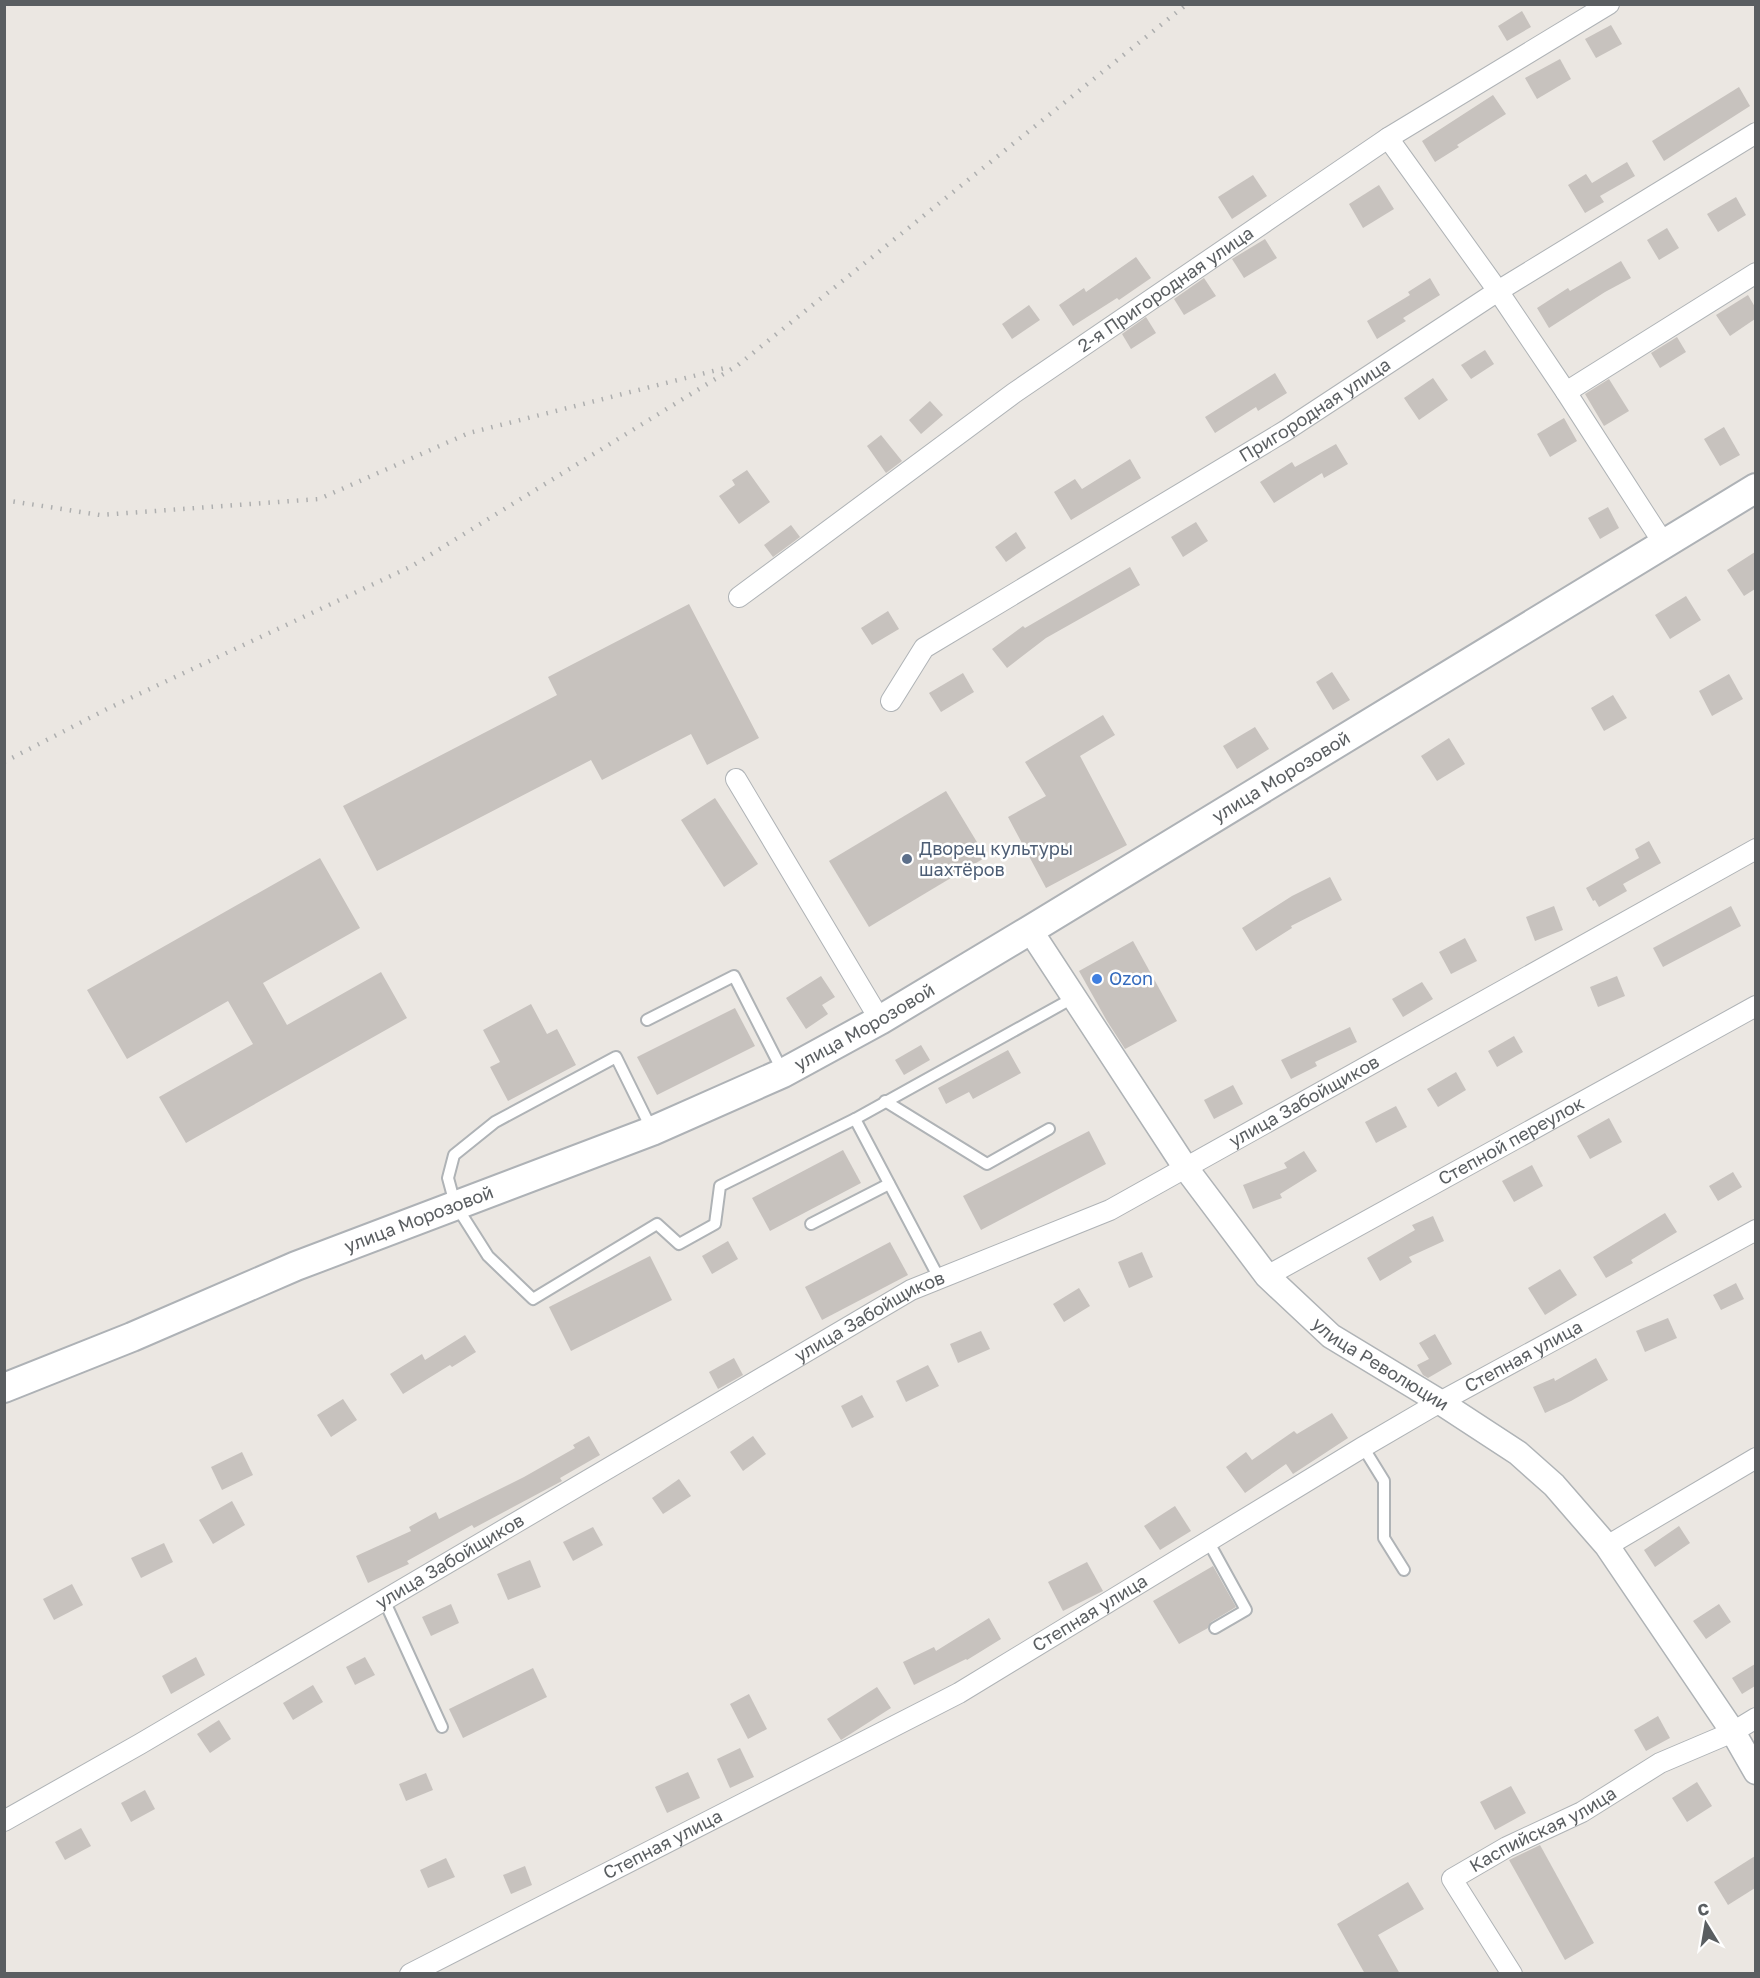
<svg xmlns="http://www.w3.org/2000/svg" width="1760" height="1978" viewBox="0 0 1760 1978" font-family="'Golos Text',sans-serif">
<rect width="100%" height="100%" fill="#ebe7e2"/>
<g fill="#c7c2be">
<polygon points="1522,11 1531,27 1507,41 1498,26"/>
<polygon points="1611,25 1622,44 1596,58 1585,39"/>
<polygon points="1560,59 1571,79 1537,99 1525,78"/>
<polygon points="1739,87 1750,106 1664,161 1652,141"/>
<polygon points="1493,95 1506,114 1457,145 1459,147 1435,162 1422,141"/>
<polygon points="1627,162 1635,176 1600,196 1604,202 1585,213 1568,185 1586,174 1592,183"/>
<polygon points="1253,175 1267,196 1232,219 1218,197"/>
<polygon points="1379,185 1394,209 1363,228 1349,204"/>
<polygon points="1736,197 1746,215 1718,232 1707,214"/>
<polygon points="1667,228 1679,248 1659,260 1647,240"/>
<polygon points="1265,239 1277,258 1244,278 1232,259"/>
<polygon points="1136,257 1151,278 1119,300 1117,298 1073,326 1059,305 1084,288 1086,292"/>
<polygon points="1621,261 1631,278 1605,292 1549,328 1537,308 1568,288 1570,291"/>
<polygon points="1204,278 1216,296 1184,315 1174,299"/>
<polygon points="1430,278 1440,295 1403,318 1406,321 1377,339 1367,321 1410,295 1408,292"/>
<polygon points="1748,295 1755,307 1755,319 1730,336 1716,315"/>
<polygon points="1029,305 1040,320 1012,339 1002,324"/>
<polygon points="1146,317 1156,333 1131,349 1122,334"/>
<polygon points="1677,337 1686,352 1660,368 1651,353"/>
<polygon points="1485,350 1494,364 1471,379 1461,365"/>
<polygon points="1275,373 1287,393 1258,411 1256,407 1215,433 1205,417"/>
<polygon points="1433,378 1448,400 1419,420 1404,398"/>
<polygon points="1609,379 1629,411 1604,426 1585,394"/>
<polygon points="930,401 943,415 921,434 909,420"/>
<polygon points="1564,418 1577,441 1550,457 1537,434"/>
<polygon points="1724,427 1740,455 1720,466 1704,439"/>
<polygon points="881,435 902,461 886,473 867,446"/>
<polygon points="1336,444 1348,464 1324,478 1322,473 1274,503 1260,482 1292,462 1295,467"/>
<polygon points="1130,459 1141,478 1071,520 1054,492 1075,479 1082,489"/>
<polygon points="747,470 770,502 739,524 719,496 735,485 732,480"/>
<polygon points="1608,507 1619,528 1600,539 1588,518"/>
<polygon points="1196,522 1208,541 1183,557 1171,537"/>
<polygon points="791,525 800,537 773,557 764,545"/>
<polygon points="1016,532 1026,548 1006,562 995,547"/>
<polygon points="1755,552 1755,589 1744,596 1727,570"/>
<polygon points="1130,567 1140,585 1046,638 1007,668 992,649 1023,626 1025,628"/>
<polygon points="1686,596 1701,620 1670,639 1655,615"/>
<polygon points="689,604 759,738 707,765 691,734 602,780 591,760 377,871 343,806 557,695 548,677"/>
<polygon points="888,611 899,629 872,645 861,628"/>
<polygon points="1332,672 1350,700 1333,710 1316,682"/>
<polygon points="963,673 974,692 941,712 929,693"/>
<polygon points="1729,674 1743,699 1712,716 1699,691"/>
<polygon points="1613,695 1627,718 1604,731 1591,708"/>
<polygon points="1103,715 1115,735 1080,756 1127,845 1046,888 1008,817 1046,796 1025,762"/>
<polygon points="1255,727 1269,749 1237,769 1223,746"/>
<polygon points="1449,738 1465,764 1437,781 1421,756"/>
<polygon points="946,791 986,857 869,927 829,861"/>
<polygon points="715,798 758,864 724,887 681,820"/>
<polygon points="1649,841 1661,863 1623,884 1627,891 1599,907 1595,900 1593,901 1586,888 1639,858 1635,849"/>
<polygon points="320,858 360,928 263,983 287,1025 381,972 407,1018 186,1143 159,1097 253,1044 228,1001 127,1059 87,990"/>
<polygon points="1330,877 1342,900 1291,926 1292,928 1256,951 1242,928 1292,896"/>
<polygon points="1554,906 1563,930 1535,941 1526,917"/>
<polygon points="1731,906 1741,926 1663,967 1653,948"/>
<polygon points="1465,938 1477,961 1451,974 1439,952"/>
<polygon points="1133,941 1177,1021 1125,1049 1107,1021 1079,971"/>
<polygon points="821,976 835,997 822,1005 828,1014 806,1029 786,998"/>
<polygon points="1617,976 1625,996 1598,1007 1590,987"/>
<polygon points="1422,982 1433,999 1403,1017 1392,999"/>
<polygon points="531,1004 547,1034 557,1029 576,1065 508,1101 490,1067 500,1062 483,1030"/>
<polygon points="735,1008 755,1046 657,1095 637,1057"/>
<polygon points="1350,1027 1357,1042 1315,1062 1317,1066 1291,1079 1281,1060"/>
<polygon points="1514,1036 1523,1052 1497,1067 1488,1051"/>
<polygon points="921,1045 930,1060 904,1075 895,1060"/>
<polygon points="1008,1050 1021,1073 973,1099 969,1092 946,1104 938,1088"/>
<polygon points="1456,1072 1466,1090 1438,1107 1427,1089"/>
<polygon points="1233,1085 1243,1104 1214,1119 1204,1100"/>
<polygon points="1396,1106 1407,1127 1376,1143 1365,1122"/>
<polygon points="1609,1118 1622,1142 1590,1159 1577,1136"/>
<polygon points="1089,1131 1106,1164 981,1230 963,1196"/>
<polygon points="843,1150 861,1183 770,1231 752,1198"/>
<polygon points="1304,1151 1317,1171 1280,1194 1282,1198 1253,1209 1243,1185 1287,1168 1284,1163"/>
<polygon points="1532,1165 1543,1186 1514,1202 1502,1181"/>
<polygon points="1733,1172 1742,1187 1718,1201 1709,1186"/>
<polygon points="1665,1213 1677,1232 1631,1260 1633,1263 1606,1278 1593,1257"/>
<polygon points="1433,1216 1444,1241 1409,1257 1412,1262 1380,1281 1367,1258 1415,1230 1412,1225"/>
<polygon points="728,1241 738,1259 712,1274 702,1256"/>
<polygon points="890,1242 908,1275 822,1320 805,1287"/>
<polygon points="1142,1252 1153,1277 1129,1288 1118,1262"/>
<polygon points="650,1256 672,1300 571,1351 549,1307"/>
<polygon points="1560,1269 1577,1295 1545,1315 1528,1288"/>
<polygon points="1736,1283 1744,1299 1721,1310 1713,1295"/>
<polygon points="1079,1288 1090,1306 1064,1322 1053,1304"/>
<polygon points="1668,1318 1677,1338 1645,1352 1636,1331"/>
<polygon points="981,1331 990,1349 958,1363 950,1344"/>
<polygon points="1435,1334 1452,1364 1428,1378 1423,1375 1417,1365 1429,1359 1419,1343"/>
<polygon points="465,1335 476,1352 452,1367 450,1365 403,1394 390,1374 422,1354 425,1360"/>
<polygon points="734,1358 743,1375 718,1389 709,1372"/>
<polygon points="1596,1358 1608,1380 1571,1401 1545,1413 1533,1387 1554,1378 1555,1381"/>
<polygon points="928,1365 939,1386 906,1402 896,1381"/>
<polygon points="862,1395 874,1417 852,1428 841,1406"/>
<polygon points="343,1399 357,1420 331,1437 317,1415"/>
<polygon points="1332,1413 1348,1438 1293,1474 1286,1464 1245,1493 1226,1467 1246,1452 1252,1460 1294,1431 1297,1434"/>
<polygon points="589,1436 600,1455 560,1478 562,1481 474,1528 472,1525 407,1561 409,1564 368,1583 356,1556 411,1531 409,1527 436,1512 439,1519 524,1477 575,1448 573,1445"/>
<polygon points="753,1436 766,1454 743,1471 730,1452"/>
<polygon points="242,1452 253,1475 222,1490 211,1467"/>
<polygon points="679,1479 691,1496 663,1514 652,1498"/>
<polygon points="232,1501 245,1525 213,1544 199,1520"/>
<polygon points="1175,1506 1191,1531 1160,1550 1144,1526"/>
<polygon points="1679,1526 1690,1543 1655,1567 1644,1550"/>
<polygon points="593,1527 603,1545 573,1561 563,1542"/>
<polygon points="164,1543 173,1562 141,1578 131,1558"/>
<polygon points="530,1560 541,1587 508,1600 497,1574"/>
<polygon points="1087,1562 1103,1591 1063,1611 1048,1582"/>
<polygon points="1213,1566 1236,1607 1211,1622 1208,1628 1179,1644 1153,1601"/>
<polygon points="72,1584 83,1605 54,1620 43,1599"/>
<polygon points="451,1604 459,1623 431,1636 422,1617"/>
<polygon points="1719,1604 1731,1622 1706,1639 1693,1621"/>
<polygon points="989,1618 1001,1639 967,1660 966,1659 914,1685 903,1662 934,1647 936,1651"/>
<polygon points="196,1657 205,1675 171,1694 162,1676"/>
<polygon points="365,1657 375,1675 355,1685 346,1667"/>
<polygon points="1755,1664 1755,1686 1742,1694 1732,1678"/>
<polygon points="533,1668 547,1697 463,1738 449,1709"/>
<polygon points="313,1685 323,1702 293,1720 283,1703"/>
<polygon points="877,1687 891,1708 841,1740 827,1719"/>
<polygon points="749,1694 767,1729 748,1739 730,1704"/>
<polygon points="1658,1716 1670,1738 1646,1751 1634,1730"/>
<polygon points="219,1720 231,1739 210,1753 197,1734"/>
<polygon points="740,1748 754,1777 730,1788 717,1759"/>
<polygon points="688,1772 700,1798 667,1813 655,1787"/>
<polygon points="426,1773 433,1790 406,1801 399,1784"/>
<polygon points="1697,1782 1712,1806 1687,1822 1672,1798"/>
<polygon points="1511,1786 1526,1813 1495,1830 1480,1802"/>
<polygon points="145,1790 155,1809 131,1822 121,1803"/>
<polygon points="81,1828 91,1846 65,1860 55,1842"/>
<polygon points="1540,1845 1594,1943 1565,1960 1509,1860"/>
<polygon points="1755,1856 1755,1888 1728,1905 1714,1882"/>
<polygon points="446,1858 455,1877 428,1888 420,1870"/>
<polygon points="525,1866 532,1885 511,1894 503,1875"/>
<polygon points="1408,1882 1424,1909 1378,1935 1400,1974 1365,1974 1337,1924"/>
</g>
<g fill="none" stroke-linecap="round" stroke-linejoin="round">
<defs>
<g id="service">
<polyline points="647,1020 734,976 783,1072"/>
<polyline points="885,1101 987,1164 1049,1129"/>
<polyline points="652,1130 616,1057 495,1122 454,1155 448,1178 455,1204 488,1256 533,1299 657,1224 679,1244 715,1224 720,1186 855,1119"/>
<polyline points="811,1224 889,1184"/>
<polyline points="939,1278 855,1119 1073,998"/>
<polyline points="1363,1447 1384,1481 1384,1538 1404,1570"/>
<polyline points="1208,1541 1246,1610 1215,1628"/>
<polyline points="384,1600 442,1727"/>
</g>
<g id="minor">
<polyline points="1388,138 1498,291 1566,392 1664,544"/>
<polyline points="1566,392 1756,273"/>
<path id="s1" d="M739 597 1014 393 1388 138 1609 4"/>
<path id="s2" d="M891 701 924 648 1285 431 1498 291 1756 133"/>
<polyline points="736,779 880,1020"/>
<path id="s3" d="M1267 1276 1756 1006"/>
<polyline points="1607,1546 1756,1458"/>
<path id="s4" d="M4 1821 140 1744 911 1290 1110 1210 1756 849"/>
<path id="s5" d="M410 1974 959 1693 1363 1447 1440 1402 1756 1230"/>
<path id="s6" d="M1512 1974 1452 1879 1507 1847 1582 1812 1660 1763 1733 1732 1756 1718"/>
</g>
<g id="tertiary">
<path id="s7" d="M1030 930 1185 1167 1267 1276 1331 1336 1440 1402 1518 1453 1554 1485 1607 1546 1733 1732 1756 1772"/>
</g>
<g id="secondary">
<path id="s8" d="M4 1388 132 1337 296 1266 652 1131 783 1073 880 1020 1030 930 1756 488"/>
</g>
</defs>
<use href="#service" stroke="#afb3b6" stroke-width="14"/>
<use href="#minor" stroke="#afb3b6" stroke-width="22"/>
<use href="#tertiary" stroke="#afb3b6" stroke-width="27"/>
<use href="#secondary" stroke="#aeb2b6" stroke-width="32"/>
<use href="#service" stroke="#fff" stroke-width="10"/>
<use href="#minor" stroke="#fff" stroke-width="20"/>
<use href="#tertiary" stroke="#fff" stroke-width="24"/>
<use href="#secondary" stroke="#fff" stroke-width="28"/>
<g stroke="#aeafaf" stroke-width="4.5" stroke-dasharray="1.5 8" stroke-linecap="butt">
<polyline points="4,500 100,515 319,499 469,433 725,368"/>
<polyline points="4,762 107,709 412,566 738,365 1187,4"/>
</g>
</g>
<circle fill="#5c6f8a" stroke="#fff" stroke-width="2" cx="907" cy="859" r="6"/>
<circle fill="#3f7fe0" stroke="#fff" stroke-width="2" cx="1097" cy="979" r="6"/>
<g text-anchor="middle" stroke-width="5" stroke-linejoin="round" paint-order="stroke">
<g font-size="18" fill="#5a5e61" stroke="#fff">
<text dy="6" stroke="none"><textPath href="#s1" startOffset="526">2-я Пригородная улица</textPath></text>
<text dy="6" stroke="none"><textPath href="#s2" startOffset="520">Пригородная улица</textPath></text>
<text dy="6" stroke="none"><textPath href="#s8" startOffset="1420">улица Морозовой</textPath></text>
<text dy="6" stroke="none"><textPath href="#s8" startOffset="934">улица Морозовой</textPath></text>
<text dy="6" stroke="none"><textPath href="#s4" startOffset="1488">улица Забойщиков</textPath></text>
<text dy="6" stroke="none"><textPath href="#s3" startOffset="279">Степной переулок</textPath></text>
<text dy="6" stroke="none"><textPath href="#s8" startOffset="448">улица Морозовой</textPath></text>
<text dy="6" stroke="none"><textPath href="#s4" startOffset="1002">улица Забойщиков</textPath></text>
<text dy="6" stroke="none"><textPath href="#s5" startOffset="1274">Степная улица</textPath></text>
<text dy="6" stroke="none"><textPath href="#s7" startOffset="564">улица Революции</textPath></text>
<text dy="6" stroke="none"><textPath href="#s4" startOffset="516">улица Забойщиков</textPath></text>
<text dy="6" stroke="none"><textPath href="#s5" startOffset="770">Степная улица</textPath></text>
<text dy="6" stroke="none"><textPath href="#s6" startOffset="216">Каспийская улица</textPath></text>
<text dy="6" stroke="none"><textPath href="#s5" startOffset="284">Степная улица</textPath></text>
</g>
<g font-size="18" fill="#4e5e75" stroke="#fff" text-anchor="start">
<text x="919" y="855">Дворец культуры<tspan x="919" dy="21">шахтёров</tspan></text>
</g>
<g font-size="18" fill="#366cbe" stroke="#fff" text-anchor="start">
<text x="1109" y="985">Ozon</text>
</g>
</g>
<rect width="1760" height="1978" fill="none" stroke="#5a5e61" stroke-width="12"/>
<g transform="translate(1706 1924) rotate(349)" stroke="#ffffff" stroke-width="4.5" paint-order="stroke">
<path d="M0-4.5L10 22L0 15L-10 22Z" fill="#5a5e61"/>
<text y="-9" font-size="16" font-weight="bold" text-anchor="middle" fill="#5a5e61">С</text>
</g>
</svg>
